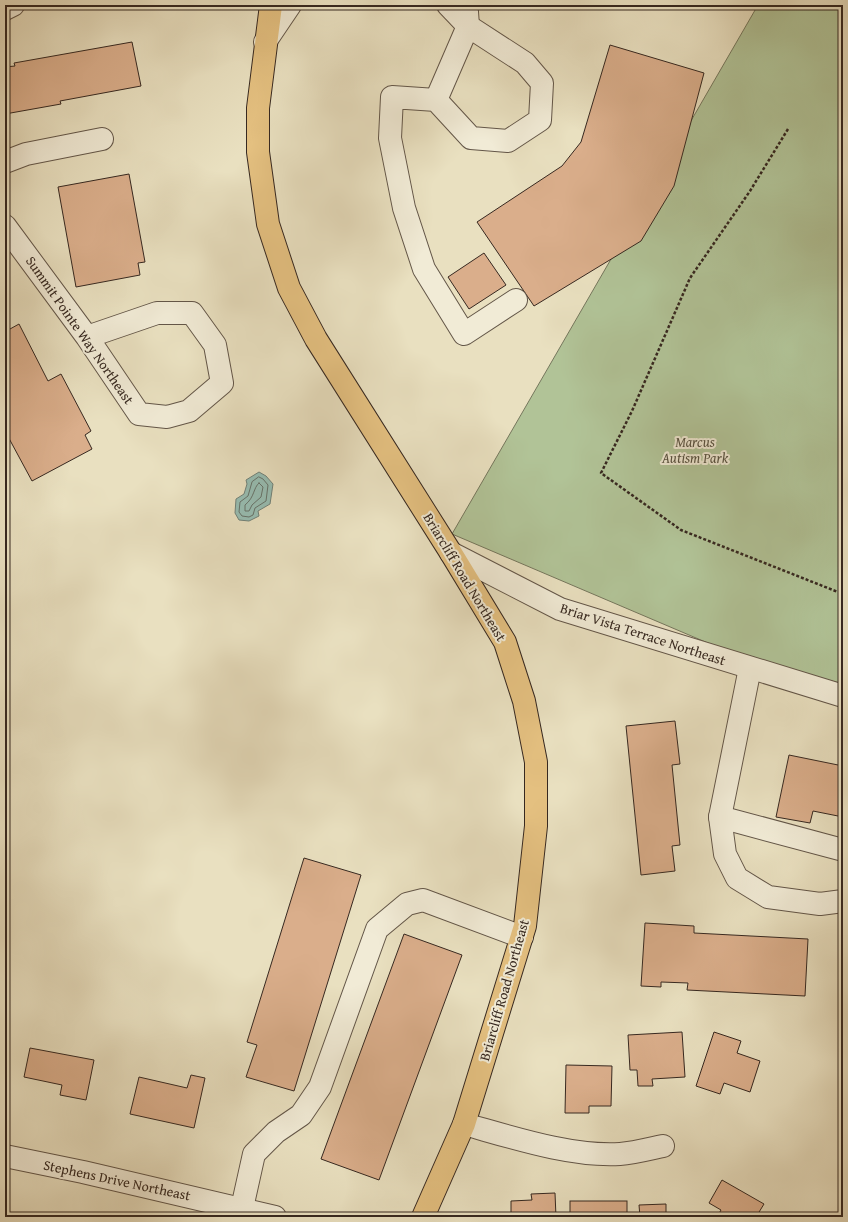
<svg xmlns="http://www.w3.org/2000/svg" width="848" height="1222" viewBox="0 0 848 1222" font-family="'Gentium Book Plus',serif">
<rect width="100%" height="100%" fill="#e9e0c0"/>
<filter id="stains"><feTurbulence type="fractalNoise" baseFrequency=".005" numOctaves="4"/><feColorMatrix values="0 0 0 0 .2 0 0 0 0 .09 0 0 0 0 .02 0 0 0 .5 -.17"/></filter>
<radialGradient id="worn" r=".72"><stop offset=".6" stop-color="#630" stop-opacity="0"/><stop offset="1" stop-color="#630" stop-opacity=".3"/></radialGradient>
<polygon fill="#b1c397" stroke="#74765c" points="758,5 843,5 843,684 743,658 452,534"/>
<polygon fill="#97bdb2" stroke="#708178" points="259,472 266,476 273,484 270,504 258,511 259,516 249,521 239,520 235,513 236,499 244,494 247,484 246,480"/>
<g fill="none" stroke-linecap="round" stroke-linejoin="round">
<g stroke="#667269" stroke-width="1">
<polygon points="259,477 263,479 268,485 266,501 255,508 253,515 249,517 242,516 239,512 240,502 248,496 252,482"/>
<path d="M259 483 263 487 261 497 252 505 249 511H245V505C255 497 253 488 259 483Z"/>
</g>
</g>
<g fill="#daae8b" stroke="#362820">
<polygon points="132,42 141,86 60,101 61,104 5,114 5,67 15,66 14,63"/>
<polygon points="610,45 704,73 674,186 641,241 534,306 477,222 562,166 581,142"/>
<polygon points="129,174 145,262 138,263 140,275 76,287 58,187"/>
<polygon points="484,253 506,285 469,309 448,277"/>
<polygon points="5,320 10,329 19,324 48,381 61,374 91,431 85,435 92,449 32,481 5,431"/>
<polygon points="675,721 680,764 672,765 680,845 672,846 675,871 641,875 626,726"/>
<polygon points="789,755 843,766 843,817 813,811 810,823 776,817"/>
<polygon points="304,858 361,875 294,1091 246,1077 257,1045 247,1042"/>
<polygon points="645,923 694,926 694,933 808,939 805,996 687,990 688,983 661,982 661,987 641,986"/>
<polygon points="404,934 462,955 379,1180 321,1159"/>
<polygon points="682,1032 685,1077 652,1079 653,1086 638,1086 637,1070 630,1070 628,1035"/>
<polygon points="714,1032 741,1041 737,1053 760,1061 750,1092 724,1083 720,1094 696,1086"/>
<polygon points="30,1048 94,1060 86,1100 60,1095 62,1085 24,1077"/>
<polygon points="566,1065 612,1066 611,1106 589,1106 589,1113 565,1113"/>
<polygon points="191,1075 205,1078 194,1128 130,1114 139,1077 187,1088"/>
<polygon points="722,1180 764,1204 756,1217 717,1217 721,1210 709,1203"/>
<polygon points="555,1193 556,1217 511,1217 511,1201 532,1200 531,1194"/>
<rect x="570" y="1201" width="57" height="16"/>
<polygon points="666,1204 666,1217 640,1217 639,1205"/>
</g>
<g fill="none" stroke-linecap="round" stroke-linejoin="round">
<defs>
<g id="minor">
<polyline points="448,5 468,26 525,63 542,83 540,120 508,141 471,138 436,100 392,97 390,138 404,208 424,269 464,334 516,300"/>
<polyline points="5,9 13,5"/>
<polyline points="265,42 290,5"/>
<polyline points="436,100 468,26 467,12"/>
<polyline points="5,162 26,154 102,139"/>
<polyline points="5,226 87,337 139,414 167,417 189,411 222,383 215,345 192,313 157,313 87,337"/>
<polyline points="451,553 560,609 843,696"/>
<polyline points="750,668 720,817 725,854 737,878 768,897 820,904 843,901"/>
<polyline points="720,817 843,850"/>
<path d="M464 1124C511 1137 571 1157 620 1154 634 1153 649 1149 663 1146"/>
<polyline points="5,1156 83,1172 275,1217"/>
<polyline points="242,1208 254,1154 276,1132 301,1115 320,1087 377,929 407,904 423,900 522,937"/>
</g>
<polyline id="major" points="271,5 258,108 258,152 268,224 289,288 316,339 451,553 505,642 524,701 536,762 536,826 525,926 464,1124 423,1217"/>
</defs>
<use href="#minor" stroke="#635648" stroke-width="24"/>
<use href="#major" stroke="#362820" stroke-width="24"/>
<polyline stroke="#362820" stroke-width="2.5" stroke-dasharray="3 2" stroke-linecap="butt" points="788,129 750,191 690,278 632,411 601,473 681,530 838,592 843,592"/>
<use href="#minor" stroke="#f1ebd6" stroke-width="22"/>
<use href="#major" stroke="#e4c080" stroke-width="22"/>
</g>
<g text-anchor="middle" stroke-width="4" stroke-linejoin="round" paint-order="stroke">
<g font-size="14" fill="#362820" stroke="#f1ebd6">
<text transform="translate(80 330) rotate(55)" y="5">Summit Pointe Way Northeast</text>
<text transform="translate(465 577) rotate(59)" y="5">Briarcliff Road Northeast</text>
<text transform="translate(643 634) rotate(18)" y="5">Briar Vista Terrace Northeast</text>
<text transform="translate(504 990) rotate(-74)" y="5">Briarcliff Road Northeast</text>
<text transform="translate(117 1180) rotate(12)" y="5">Stephens Drive Northeast</text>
</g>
<g font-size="14" font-style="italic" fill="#554f3e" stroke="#f1ebd6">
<text x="695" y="447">Marcus<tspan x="695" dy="16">Autism Park</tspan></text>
</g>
</g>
<rect width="848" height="1222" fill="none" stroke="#e9e0c0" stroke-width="20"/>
<rect x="6" y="6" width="836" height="1210" fill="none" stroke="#362820" stroke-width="2"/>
<rect x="10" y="10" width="828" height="1202" fill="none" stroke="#362820"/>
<rect width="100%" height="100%" filter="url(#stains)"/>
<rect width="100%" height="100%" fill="url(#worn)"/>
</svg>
